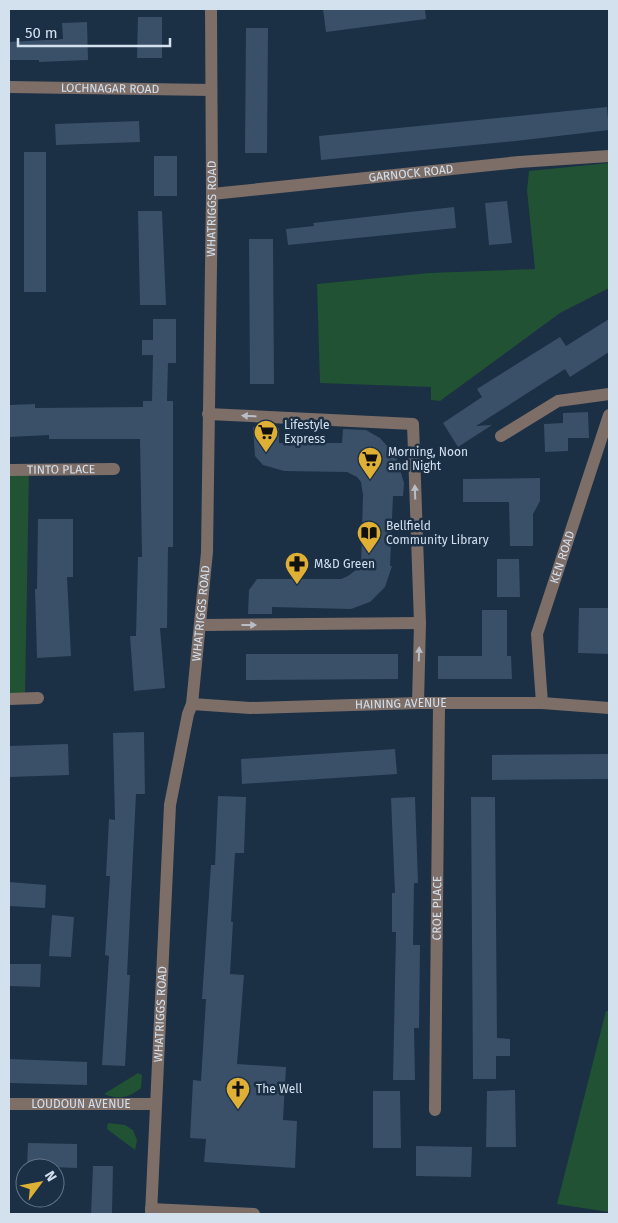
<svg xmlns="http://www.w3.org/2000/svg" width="618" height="1223" viewBox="0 0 618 1223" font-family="'Fira Sans',sans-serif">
<rect width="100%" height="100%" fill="#1b2f45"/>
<g fill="#215233">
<polygon points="609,163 609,288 560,313 440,401 431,400 431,387 320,383 317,284 429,273 535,269 527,190 529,171"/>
<polygon points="9,472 29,472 25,696 9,696"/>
<polygon points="606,1011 609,1011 609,1212 557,1204"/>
<path d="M138 1073 142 1075 141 1088C129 1098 119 1100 104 1094Z"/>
<polygon points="108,1123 125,1125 133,1130 137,1140 135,1150 107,1129"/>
</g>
<g fill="#3a5068">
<polygon points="323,9 425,9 426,19 326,32"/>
<polygon points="138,17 162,17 162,58 137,58"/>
<polygon points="87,22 88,60 39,62 39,60 9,60 9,42 63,39 62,23"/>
<polygon points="246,28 268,28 267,153 245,153"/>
<polygon points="607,107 609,130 516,141 321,160 319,136"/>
<polygon points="139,121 140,142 56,145 55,124"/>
<rect x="24" y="152" width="22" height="140"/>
<rect x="154" y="156" width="23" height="40"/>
<polygon points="507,201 512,243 489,245 485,203"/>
<polygon points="454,207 456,228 288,245 286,229 314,226 313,223"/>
<polygon points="138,211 162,211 166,305 140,305"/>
<polygon points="249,239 273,239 274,384 250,384"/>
<polygon points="153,319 176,319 176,363 168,363 167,401 173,401 173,547 168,547 167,628 160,628 165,688 134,691 130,636 136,636 138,557 142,557 140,439 49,439 49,435 9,437 9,405 35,404 35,408 143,407 143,401 152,401 153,355 142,355 142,340 153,340"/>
<polygon points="609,319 609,352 570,377 565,369 476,426 492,425 458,447 443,423 482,397 477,389 560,337 566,346"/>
<polygon points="588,412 589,438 568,438 568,451 545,452 544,424 563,423 563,413"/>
<polygon points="253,427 279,428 279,443 342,443 343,429 366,430 380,438 396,456 404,483 403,496 393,496 390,566 392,566 385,587 370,602 351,609 272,607 272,614 248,614 249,590 257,579 341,579 348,576 361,566 363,495 361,482 357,477 347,472 284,471 263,465 255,456"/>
<polygon points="540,478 540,501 533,514 533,546 510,546 509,502 463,502 463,479"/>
<polygon points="38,519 73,519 73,577 67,577 71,656 37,658 35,589 37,589"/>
<polygon points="497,559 519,559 520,597 497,597"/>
<polygon points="579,608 609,608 609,654 578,653"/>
<polygon points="482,610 507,610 507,656 511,656 512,679 438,679 438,656 482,656"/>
<polygon points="246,654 398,654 398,679 246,680"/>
<polygon points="144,732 145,794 136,794 127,975 130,975 125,1066 102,1065 109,956 105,955 110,876 106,876 109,819 115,820 113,733"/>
<polygon points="68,744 69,775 9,777 9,746"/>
<polygon points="395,749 397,774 242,784 241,759"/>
<polygon points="609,754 609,779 492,780 492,755"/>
<polygon points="218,796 246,797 244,853 235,853 231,922 233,922 230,974 244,975 237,1064 286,1067 283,1120 297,1121 295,1168 204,1162 206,1139 190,1138 193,1080 201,1081 206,999 202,999 211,865 215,865"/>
<polygon points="415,797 418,883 414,883 413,945 420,945 419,1028 414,1028 415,1080 393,1080 396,932 392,932 392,893 395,893 391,798"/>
<polygon points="471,797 495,797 497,1038 510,1039 510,1056 496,1056 496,1079 473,1079"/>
<polygon points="9,882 46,885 45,908 9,906"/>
<polygon points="52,915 74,917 71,957 49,956"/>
<polygon points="9,964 41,964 40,987 9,986"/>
<polygon points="9,1059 87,1062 87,1085 9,1083"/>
<polygon points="515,1090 516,1147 486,1147 487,1091"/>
<polygon points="373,1091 400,1091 401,1148 373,1148"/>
<polygon points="28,1143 77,1144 77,1168 27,1166"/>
<polygon points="416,1146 472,1147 471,1177 416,1176"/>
<polygon points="93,1166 113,1166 112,1214 91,1214"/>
</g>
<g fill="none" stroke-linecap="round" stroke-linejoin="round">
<g stroke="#7d6e68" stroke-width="12">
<path id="s1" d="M9 87 211 90"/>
<path id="s2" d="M212 194 519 162 609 156"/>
<polyline points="208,414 413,424 420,623 418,703"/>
<polyline points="501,436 558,401 609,394"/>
<path id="s3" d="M9 470 114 469"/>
<polyline points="201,625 420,623"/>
<polyline points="9,699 38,698"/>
<path id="s4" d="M542 703 537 634 609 415"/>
<path id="s5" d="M192 704 250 708 418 703H542L609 708"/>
<path id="s6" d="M9 1104H155"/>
<path id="s7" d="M435 1110 439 704"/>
<polyline points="151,1209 254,1214"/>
<path id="s8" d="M151 1214 170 805 188 714 192 704 207 552 212 194 211 9"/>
</g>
</g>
<defs><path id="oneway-solid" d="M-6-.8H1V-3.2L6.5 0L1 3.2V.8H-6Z" transform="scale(1.25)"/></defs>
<g fill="#b9bec6">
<use href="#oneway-solid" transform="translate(249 416) rotate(-177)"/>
<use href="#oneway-solid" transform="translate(415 492) rotate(-92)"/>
<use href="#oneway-solid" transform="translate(249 625)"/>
<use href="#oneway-solid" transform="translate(419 654) rotate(-88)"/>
</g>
<defs>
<symbol id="supermarket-pin" viewBox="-11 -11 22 30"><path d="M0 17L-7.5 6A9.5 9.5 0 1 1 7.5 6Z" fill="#dfb034" stroke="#1b2f45"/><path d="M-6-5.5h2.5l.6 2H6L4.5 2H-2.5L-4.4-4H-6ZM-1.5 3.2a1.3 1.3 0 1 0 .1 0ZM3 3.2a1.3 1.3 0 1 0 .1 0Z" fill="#111"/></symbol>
<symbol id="library-pin" viewBox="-11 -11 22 30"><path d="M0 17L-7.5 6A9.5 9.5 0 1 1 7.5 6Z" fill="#dfb034" stroke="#1b2f45"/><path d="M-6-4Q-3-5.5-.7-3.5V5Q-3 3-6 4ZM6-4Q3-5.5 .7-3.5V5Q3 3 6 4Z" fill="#111"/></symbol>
<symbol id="pharmacy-pin" viewBox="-11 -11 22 30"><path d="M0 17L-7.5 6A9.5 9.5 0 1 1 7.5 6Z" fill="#dfb034" stroke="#1b2f45"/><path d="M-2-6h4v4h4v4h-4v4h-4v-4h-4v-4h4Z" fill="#111"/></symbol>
<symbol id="church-pin" viewBox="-11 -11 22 30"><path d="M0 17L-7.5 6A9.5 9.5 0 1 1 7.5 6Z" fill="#dfb034" stroke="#1b2f45"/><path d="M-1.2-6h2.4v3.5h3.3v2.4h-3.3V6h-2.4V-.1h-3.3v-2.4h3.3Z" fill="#111"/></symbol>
</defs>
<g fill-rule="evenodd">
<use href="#supermarket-pin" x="252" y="418" width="28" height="38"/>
<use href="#supermarket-pin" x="356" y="445" width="28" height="38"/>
<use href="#library-pin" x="355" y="519" width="28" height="38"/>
<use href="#pharmacy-pin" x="283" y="550" width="28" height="38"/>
<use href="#church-pin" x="224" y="1075" width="28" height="38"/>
</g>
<g text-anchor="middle" stroke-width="5" stroke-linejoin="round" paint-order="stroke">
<g font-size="12" fill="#d3e0ee" stroke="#1b2f45">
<text dy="4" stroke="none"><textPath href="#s1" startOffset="101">LOCHNAGAR ROAD</textPath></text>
<text dy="4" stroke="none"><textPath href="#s2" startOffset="200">GARNOCK ROAD</textPath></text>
<text dy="4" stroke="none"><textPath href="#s8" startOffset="1009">WHATRIGGS ROAD</textPath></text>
<text dy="4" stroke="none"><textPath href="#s3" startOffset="52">TINTO PLACE</textPath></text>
<text dy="4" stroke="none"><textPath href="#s4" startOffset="150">KEN ROAD</textPath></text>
<text dy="4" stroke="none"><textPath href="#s8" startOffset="604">WHATRIGGS ROAD</textPath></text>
<text dy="4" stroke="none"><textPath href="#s5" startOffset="209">HAINING AVENUE</textPath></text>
<text dy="4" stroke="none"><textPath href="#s7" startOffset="202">CROE PLACE</textPath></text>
<text dy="4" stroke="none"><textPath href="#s8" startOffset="200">WHATRIGGS ROAD</textPath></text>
<text dy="4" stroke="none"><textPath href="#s6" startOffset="72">LOUDOUN AVENUE</textPath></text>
</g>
<g font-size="12" fill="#d3e0ee" stroke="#1b2f45" text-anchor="start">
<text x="284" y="429">Lifestyle<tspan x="284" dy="14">Express</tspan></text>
<text x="388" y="456">Morning, Noon<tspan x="388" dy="14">and Night</tspan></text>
<text x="386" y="530">Bellfield<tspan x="386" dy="14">Community Library</tspan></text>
<text x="314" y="568">M&amp;D Green</text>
<text x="256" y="1093">The Well</text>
</g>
</g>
<rect width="618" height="1223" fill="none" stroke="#d3e0ee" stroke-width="20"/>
<g transform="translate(40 1183) rotate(58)"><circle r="24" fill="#1b2f45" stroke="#657689"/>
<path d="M0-4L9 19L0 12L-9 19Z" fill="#dfb034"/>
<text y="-8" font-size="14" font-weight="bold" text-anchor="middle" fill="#d3e0ee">N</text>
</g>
<path d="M18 38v8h152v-8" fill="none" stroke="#d3e0ee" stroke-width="2.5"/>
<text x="25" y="38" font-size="15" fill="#d3e0ee" stroke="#1b2f45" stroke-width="4" paint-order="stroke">50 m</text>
</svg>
